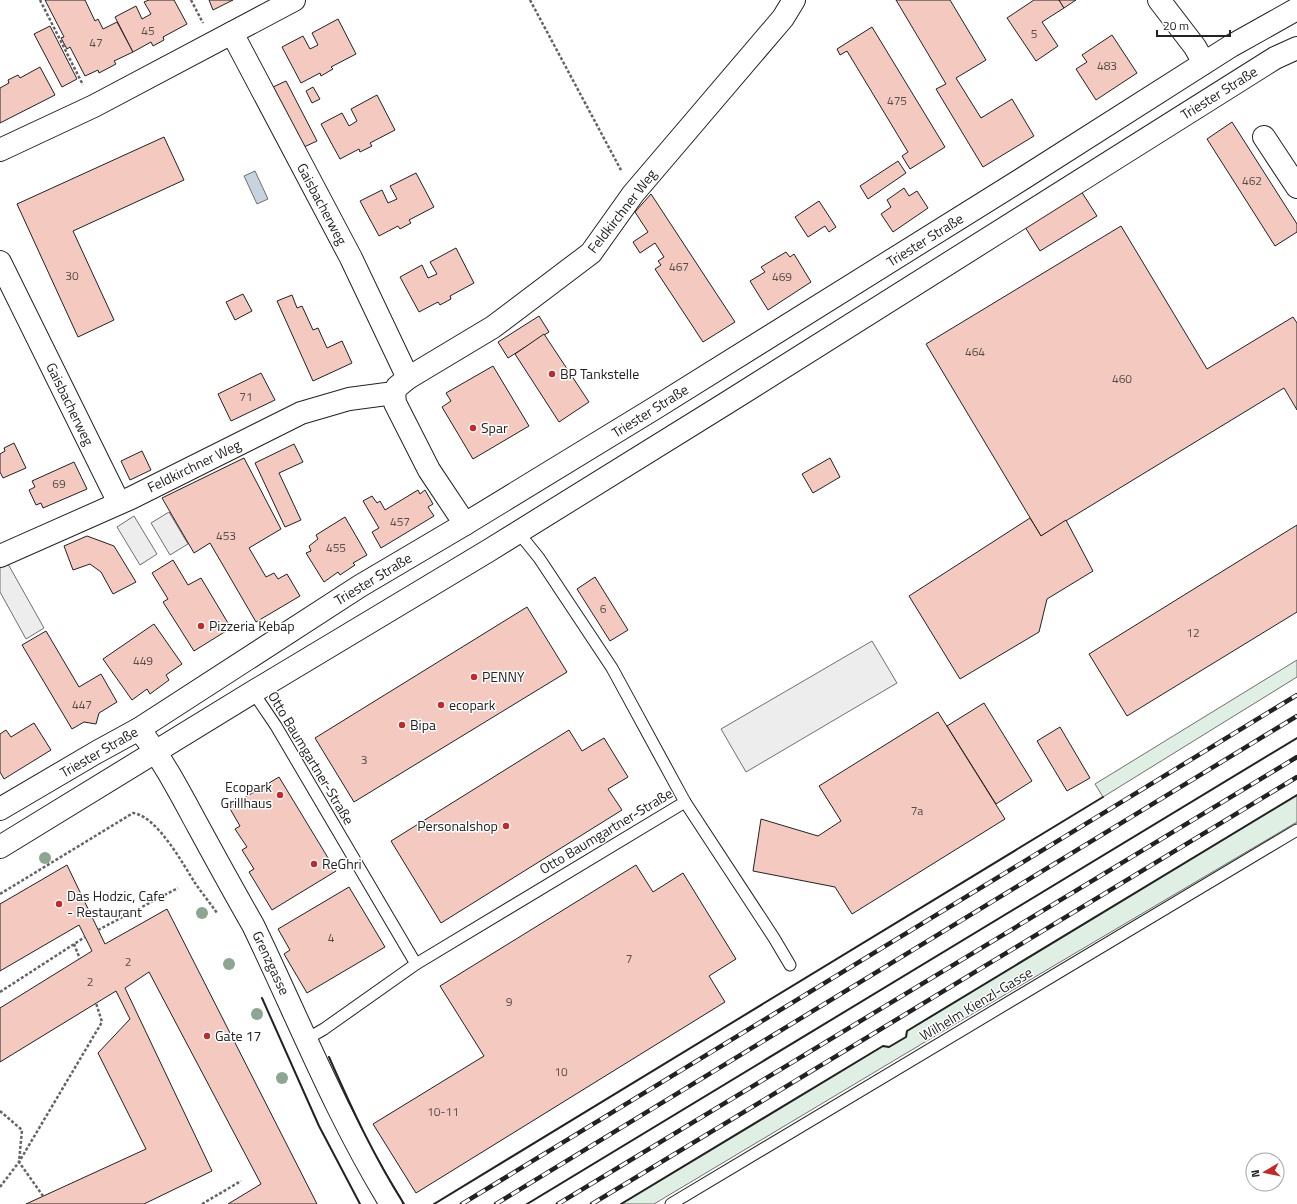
<svg xmlns="http://www.w3.org/2000/svg" width="1297" height="1204" viewBox="0 0 1297 1204" font-family="'Titillium Web',sans-serif">
<rect width="100%" height="100%" fill="#fff"/>
<g fill="#e0efe3" stroke="#6f6f6f">
<polygon points="1297,660 1297,677 1103,797 1095,784"/>
<polygon points="1297,795 1297,822 935,1036 654,1204 621,1204 883,1046 889,1047 906,1037 907,1031"/>
</g>
<g fill="#ededed" stroke="#6f6f6f">
<polygon points="169,512 188,544 170,555 151,523"/>
<polygon points="134,516 157,554 140,565 117,527"/>
<polygon points="8,564 44,628 26,639 0,592 0,568"/>
<polygon points="872,641 897,683 746,772 721,729"/>
</g>
<polygon fill="#c7d3dd" stroke="#6f6f6f" points="255,171 268,199 257,204 244,176"/>
<g fill="#f3c9c0" stroke="#222">
<polygon points="45,0 85,0 95,21 98,19 103,29 117,22 133,52 114,61 116,64 99,73 98,70 85,76 70,47 67,49 61,38 64,37"/>
<polygon points="149,0 174,0 187,24 163,37 164,40 153,46 151,42 133,52 115,17 136,6 142,19 151,14 144,2"/>
<polygon points="209,0 233,0 213,10"/>
<polygon points="896,0 950,0 986,60 956,78 981,118 1012,99 1034,136 983,167 936,89 946,84"/>
<polygon points="1034,0 1059,0 1064,8 1042,22 1058,46 1036,61 1007,18"/>
<polygon points="1059,0 1076,0 1064,8"/>
<polygon points="338,19 356,54 331,67 333,69 321,76 320,73 301,83 282,47 303,36 310,49 318,45 312,33"/>
<polygon points="50,26 77,79 62,87 34,34"/>
<polygon points="872,27 945,147 910,169 902,156 908,152 847,51 840,55 837,49"/>
<polygon points="1112,35 1137,73 1096,100 1076,69 1087,62 1082,55"/>
<polygon points="40,67 55,95 0,123 0,88 9,83 8,80 18,75 20,78"/>
<polygon points="286,81 317,141 304,147 273,87"/>
<polygon points="313,87 320,99 312,103 306,91"/>
<polygon points="377,95 395,130 370,143 372,146 360,152 359,149 340,159 321,124 342,113 349,126 357,121 351,109"/>
<polygon points="1232,122 1297,224 1297,232 1275,246 1207,139"/>
<polygon points="164,137 184,180 73,231 114,320 78,337 17,204"/>
<polygon points="898,161 906,173 868,199 860,186"/>
<polygon points="416,173 434,207 409,220 411,223 400,229 398,226 379,236 360,201 382,190 388,203 397,199 390,186"/>
<polygon points="904,188 909,196 917,191 928,208 893,232 881,214 891,207 887,200"/>
<polygon points="1081,191 1097,216 1040,251 1025,227"/>
<polygon points="651,194 735,322 703,342 655,269 661,265 658,261 664,257 655,243 640,253 633,242 648,232 635,212"/>
<polygon points="819,201 836,227 829,232 825,226 808,237 795,217"/>
<polygon points="1121,226 1207,369 1293,317 1297,323 1297,410 1284,388 1041,536 926,344"/>
<polygon points="456,248 474,283 450,296 451,299 440,305 438,302 419,312 400,277 422,265 428,278 437,274 430,262"/>
<polygon points="786,252 790,257 794,254 811,282 768,310 750,281 765,272 761,267"/>
<polygon points="243,294 252,311 235,320 226,302"/>
<polygon points="292,295 297,308 302,306 313,330 318,328 327,348 342,341 352,363 313,381 277,301"/>
<polygon points="539,316 549,332 508,358 498,342"/>
<polygon points="544,334 589,402 559,422 515,354"/>
<polygon points="493,366 529,426 473,459 442,407 451,401 446,393"/>
<polygon points="261,373 275,400 231,421 218,394"/>
<polygon points="14,443 26,468 3,478 0,472 0,454 5,451 4,448"/>
<polygon points="294,444 303,462 279,473 301,520 285,527 255,463"/>
<polygon points="142,451 151,470 130,480 121,461"/>
<polygon points="244,458 281,529 249,548 266,577 274,573 278,579 287,574 300,596 256,622 210,543 194,553 162,498"/>
<polygon points="830,458 840,477 813,493 802,474"/>
<polygon points="74,462 87,489 43,508 41,503 36,505 29,490 35,487 32,481"/>
<polygon points="418,490 420,494 425,490 433,504 428,507 434,516 381,548 372,532 379,528 363,501 372,496 377,503 380,501 385,510"/>
<polygon points="345,517 367,555 353,563 355,565 340,575 338,572 324,582 306,553 311,551 309,546 318,539 316,535"/>
<polygon points="1030,518 1041,536 1066,520 1093,571 1047,599 1039,632 960,679 909,596"/>
<polygon points="1297,525 1297,612 1127,716 1089,654"/>
<polygon points="87,536 114,546 136,582 113,594 101,572 90,564 73,570 64,546"/>
<polygon points="173,560 188,585 201,578 231,628 194,651 163,602 168,599 152,573"/>
<polygon points="595,577 628,630 610,641 577,589"/>
<polygon points="527,607 567,672 354,802 315,738"/>
<polygon points="154,624 182,664 166,675 169,680 150,694 147,689 132,700 103,659"/>
<polygon points="46,631 79,687 101,674 117,702 99,713 96,724 84,722 72,729 22,645"/>
<polygon points="984,703 1032,781 996,804 947,726"/>
<polygon points="938,712 1005,819 852,914 835,887 753,871 761,819 818,836 841,821 819,786"/>
<polygon points="34,723 51,750 4,779 0,772 0,734 6,730 11,737"/>
<polygon points="1060,727 1090,778 1067,791 1037,741"/>
<polygon points="569,730 582,751 604,738 628,777 608,789 622,810 441,923 391,841"/>
<polygon points="279,777 336,871 272,910 249,872 254,869 242,850 247,847 235,829 240,826 229,807"/>
<polygon points="67,865 105,944 167,909 317,1204 228,1204 261,1184 149,972 125,988 212,1171 144,1204 26,1204 146,1149 98,1053 130,1019 116,991 0,1062 0,1008 92,951 79,925 0,971 0,904"/>
<polygon points="636,865 653,892 683,873 736,959 709,976 725,1002 416,1193 373,1124 484,1056 440,986"/>
<polygon points="349,887 385,947 307,993 284,954 290,950 278,929"/>
</g>
<g fill="none" stroke-linecap="round" stroke-linejoin="round">
<defs>
<g id="lane">
<polyline points="253,692 276,726 416,964"/>
<polyline points="685,802 774,938 790,965"/>
<polyline points="305,1040 324,1029 416,964 685,802 612,668 539,558 518,532"/>
<polyline points="671,1204 1297,830"/>
</g>
<g id="street">
<polyline points="1159,0 1195,47 1204,63"/>
<polyline points="232,33 351,258 408,378"/>
<polyline points="1264,137 1297,187"/>
<polyline points="0,150 94,106 294,0"/>
<polyline points="0,262 119,503"/>
<polyline points="394,393 395,403 429,470 465,524"/>
<polyline points="0,556 131,498 301,413 349,399 394,393 397,387 408,378 493,327 591,253 633,194 783,18 794,0"/>
<path d="M139 729C163 760 179 791 198 826 216 859 234 892 253 925 298 1018 336 1115 391 1204"/>
</g>
<g id="primary">
<polyline points="0,809 97,752 139,729 360,586 465,524 655,408 1022,179 1231,46 1297,9"/>
<polyline points="0,847 253,692 488,551 725,404 1275,58 1297,48"/>
</g>
</defs>
<use href="#lane" stroke="#222" stroke-width="13"/>
<use href="#street" stroke="#222" stroke-width="24"/>
<use href="#primary" stroke="#222" stroke-width="24"/>
<g stroke="#646464" stroke-width="2.5" stroke-dasharray="3 2" stroke-linecap="butt">
<polyline points="40,0 83,85"/>
<polyline points="191,0 203,23"/>
<polyline points="530,0 622,172"/>
<path d="M0 894 133 813C157 816 183 864 195 883 202 893 210 903 217 913"/>
<polyline points="98,930 178,888"/>
<polyline points="74,944 80,959"/>
<polyline points="0,992 85,937"/>
<polyline points="0,1111 22,1130 19,1162 43,1196"/>
<polyline points="0,1187 19,1162 102,1022 96,1003"/>
<polyline points="202,1204 241,1181"/>
</g>
<use href="#lane" stroke="#fff" stroke-width="11"/>
<use href="#street" stroke="#fff" stroke-width="22"/>
<use href="#primary" stroke="#fff" stroke-width="22"/>
<defs>
<g id="rail">
<polyline points="462,1204 1297,695"/>
<polyline points="496,1204 1297,716"/>
<polyline points="558,1204 1297,757"/>
<polyline points="592,1204 1297,777"/>
</g>
</defs>
<use href="#rail" stroke="#222" stroke-width="4.5"/>
<use href="#rail" stroke="#fff" stroke-width="3" stroke-dasharray="9" stroke-linecap="butt"/>
<g stroke="#222" stroke-width="2">
<polyline points="262,998 319,1126 360,1204"/>
<path d="M329 1057C351 1107 374 1157 404 1204"/>
<polyline points="434,1204 1103,797"/>
<polyline points="527,1204 1297,738"/>
<polyline points="621,1204 883,1046 889,1047 906,1037 907,1031 1297,795"/>
</g>
</g>
<g fill="#8da692">
<circle cx="45" cy="858" r="6"/>
<circle cx="202" cy="913" r="6"/>
<circle cx="229" cy="964" r="6"/>
<circle cx="257" cy="1014" r="6"/>
<circle cx="282" cy="1078" r="6"/>
</g>
<g fill="#c62828" stroke="#fff" stroke-width="1.5">
<circle cx="552" cy="374" r="4"/>
<circle cx="473" cy="428" r="4"/>
<circle cx="201" cy="626" r="4"/>
<circle cx="474" cy="677" r="4"/>
<circle cx="441" cy="705" r="4"/>
<circle cx="402" cy="725" r="4"/>
<circle cx="280" cy="795" r="4"/>
<circle cx="506" cy="826" r="4"/>
<circle cx="314" cy="864" r="4"/>
<circle cx="59" cy="904" r="4"/>
<circle cx="207" cy="1036" r="4"/>
</g>
<g text-anchor="middle" stroke-width="3" stroke-linejoin="round" paint-order="stroke">
<g font-size="12" fill="#564c4a">
<text x="148" y="35">45</text>
<text x="1034" y="38">5</text>
<text x="96" y="47">47</text>
<text x="1107" y="70">483</text>
<text x="897" y="105">475</text>
<text x="1252" y="185">462</text>
<text x="679" y="271">467</text>
<text x="72" y="280">30</text>
<text x="782" y="281">469</text>
<text x="975" y="356">464</text>
<text x="1122" y="383">460</text>
<text x="246" y="401">71</text>
<text x="59" y="488">69</text>
<text x="400" y="526">457</text>
<text x="226" y="540">453</text>
<text x="336" y="552">455</text>
<text x="603" y="613">6</text>
<text x="1193" y="637">12</text>
<text x="143" y="665">449</text>
<text x="82" y="709">447</text>
<text x="364" y="764">3</text>
<text x="917" y="815">7a</text>
<text x="331" y="942">4</text>
<text x="629" y="963">7</text>
<text x="128" y="966">2</text>
<text x="90" y="986">2</text>
<text x="509" y="1006">9</text>
<text x="561" y="1076">10</text>
<text x="443" y="1116">10-11</text>
</g>
<g font-size="14" fill="#222" stroke="#fff">
<text transform="translate(1219 93) rotate(-32)" y="5">Triester Straße</text>
<text transform="translate(322 204) rotate(62)" y="5">Gaisbacherweg</text>
<text transform="translate(622 211) rotate(-52)" y="5">Feldkirchner Weg</text>
<text transform="translate(925 240) rotate(-32)" y="5">Triester Straße</text>
<text transform="translate(70 404) rotate(64)" y="5">Gaisbacherweg</text>
<text transform="translate(650 411) rotate(-32)" y="5">Triester Straße</text>
<text transform="translate(194 466) rotate(-26)" y="5">Feldkirchner Weg</text>
<text transform="translate(373 579) rotate(-31)" y="5">Triester Straße</text>
<text transform="translate(99 752) rotate(-30)" y="5">Triester Straße</text>
<text transform="translate(311 758) rotate(59)" y="5">Otto Baumgartner-Straße</text>
<text transform="translate(606 831) rotate(-31)" y="5">Otto Baumgartner-Straße</text>
<text transform="translate(271 963) rotate(65)" y="5">Grenzgasse</text>
<text transform="translate(976 1004) rotate(-31)" y="5">Wilhelm Kienzl-Gasse</text>
</g>
<g font-size="14" fill="#222" stroke="#fff" text-anchor="start">
<text x="560" y="379">BP Tankstelle</text>
<text x="481" y="433">Spar</text>
<text x="209" y="631">Pizzeria Kebap</text>
<text x="482" y="682">PENNY</text>
<text x="449" y="710">ecopark</text>
<text x="410" y="730">Bipa</text>
<text x="272" y="792" text-anchor="end">Ecopark<tspan x="272" dy="16">Grillhaus</tspan></text>
<text x="498" y="831" text-anchor="end">Personalshop</text>
<text x="322" y="869">ReGhri</text>
<text x="67" y="901">Das Hodzic, Cafe<tspan x="67" dy="16">- Restaurant</tspan></text>
<text x="215" y="1041">Gate 17</text>
</g>
</g>
<g transform="translate(1265 1172) rotate(261)"><circle r="19" fill="#ffffff" stroke="#a7a7a7"/>
<path d="M0-3L7 15L0 10L-7 15Z" fill="#c62828"/>
<text y="-6" font-size="11" font-weight="bold" text-anchor="middle" fill="#222222">N</text>
</g>
<path d="M1157 30v6h73v-6" fill="none" stroke="#222222" stroke-width="2"/>
<text x="1163" y="30" font-size="12" fill="#222222" stroke="#ffffff" stroke-width="3" paint-order="stroke">20 m</text>
</svg>
